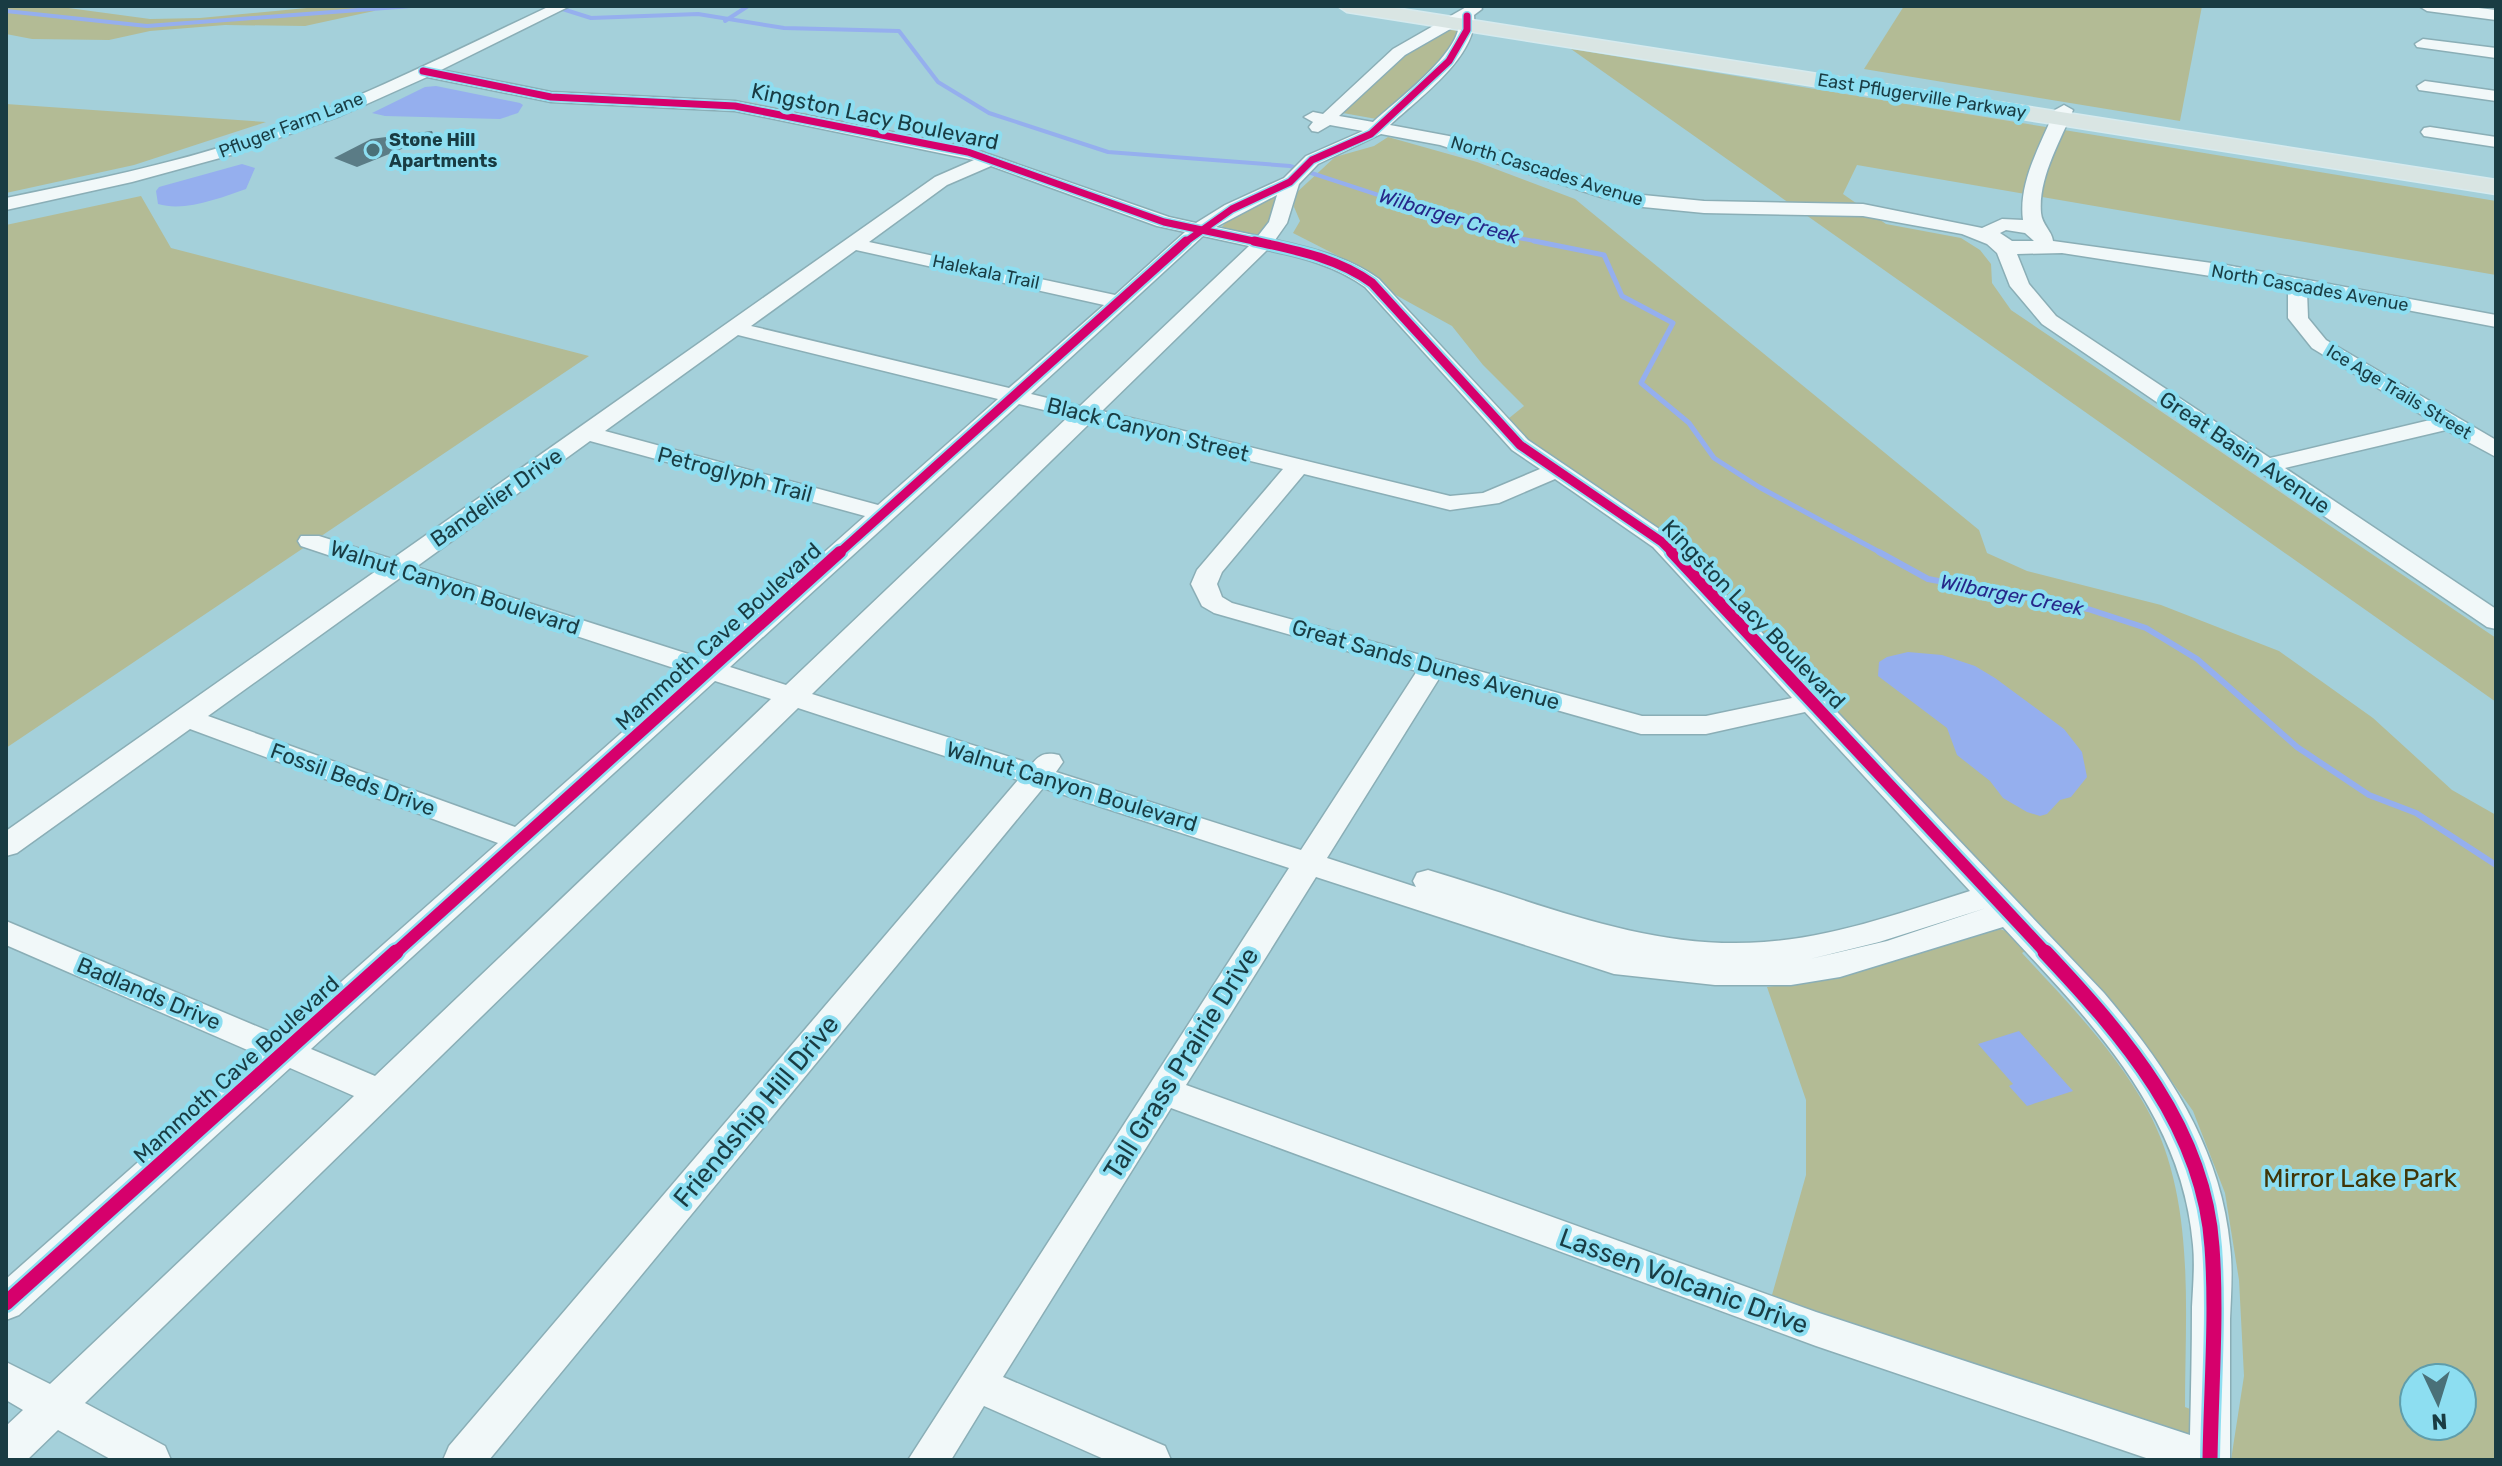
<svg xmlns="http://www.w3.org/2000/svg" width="2502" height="1466" viewBox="0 0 2502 1466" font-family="Rubik,sans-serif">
<rect width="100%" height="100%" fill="#a4d0da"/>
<g fill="#b3bb95" fill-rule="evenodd">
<polygon points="6,6 61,7 150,19 200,18 328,6 380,6 374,11 305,26 225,25 150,31 109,40 32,39 6,34"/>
<polygon points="1904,6 2202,6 2180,121 1864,69"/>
<polygon points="1446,28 1460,31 1439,65 1382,120 1343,113 1396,59"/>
<polygon points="1571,49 2496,201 2496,275 1857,165 1843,194 1886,224 1961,238 1980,250 1991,264 1992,283 2011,310 2496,638 2496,702"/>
<polygon points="6,104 266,122 134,165 6,193"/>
<path d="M1388 137 1477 162 1575 199 1979 530 1987 553 2027 571 2161 605 2279 651 2373 718 2452 790 2496 815V1460H2231L2244 1376 2239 1280 2225 1193 2193 1111 2142 1040 1974 867 1672 539 1542 455 1508 419 1524 406 1483 365 1452 326 1394 294 1344 259 1293 233 1300 221 1294 207 1295 194 1335 157 1374 146ZM2414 1378H2462V1426H2414Z"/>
<polygon points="1277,194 1271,223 1258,235 1221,228 1230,218"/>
<polygon points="141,196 171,248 589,356 6,748 6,225"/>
<path d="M2000 929 2016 935 2028 949 2022 953C2067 1002 2115 1050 2147 1109 2196 1198 2185 1309 2185 1407L2195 1411 2191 1440 1770 1302 1806 1175V1100L1767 987 1845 976Z"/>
</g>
<g fill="#95afee">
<polygon points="436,86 520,103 523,105 518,113 500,119 385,116 372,113 425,87"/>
<path d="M242 164 255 168 246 189C220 198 185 212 158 204L156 191 159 187Z"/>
<polygon points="1908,652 1942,655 1975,666 1995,678 2064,729 2082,752 2087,777 2071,797 2060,800 2047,814 2040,816 2027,812 2003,798 1990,781 1957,755 1947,728 1878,676 1879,662 1887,657"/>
<polygon points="2019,1031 2073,1091 2027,1106 2009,1086 2013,1084 1978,1044"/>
</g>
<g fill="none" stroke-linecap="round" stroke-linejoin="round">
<g stroke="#95afee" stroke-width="4">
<polyline points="553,6 591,18 698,14 784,28 899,31 938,82 989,113 1108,152 1290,166 1497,234 1545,243"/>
<polyline points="6,11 147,26 411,6"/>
<polyline points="725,21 748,6"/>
</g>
<polyline stroke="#95afee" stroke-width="5" points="1534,241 1604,255 1622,296 1673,323 1641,383 1689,423 1714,458 1759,487 1883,554"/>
<polyline stroke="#95afee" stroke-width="6" points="1879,552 1928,579 2088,609 2146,628 2197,659 2297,747 2369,795 2416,813 2496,865"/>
</g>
<polygon fill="#5b7c86" points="432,131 434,136 357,167 334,158 371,139"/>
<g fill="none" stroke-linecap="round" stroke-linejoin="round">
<defs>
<g id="minor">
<path d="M550 6H570L441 70 551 92 735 101 968 147 1169 217 1196 223 1225 205 1284 178 1306 156 1363 131 1330 125 1318 132 1312 131 1309 127 1313 122 1304 117 1313 112 1323 114 1393 49 1468 6H1480L1482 9 1474 15C1478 56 1418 99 1390 125L1449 136 1643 195 1704 201 1863 204 1982 228 2002 219 2023 220C2018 182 2041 144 2055 110L2064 105 2073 110C2060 142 2038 178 2041 213 2042 225 2052 231 2053 241L2226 265 2496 315V327L2307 291 2308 318 2326 340 2496 440V457L2446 430 2285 468 2496 609V629L2487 627 2042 324 2010 286 1997 253 1987 244 1962 234 1863 216 1704 213 1643 207 1601 197 1440 145 1381 134 1318 164 1299 184 1287 223 1275 240C1311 248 1349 257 1379 279L1528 440 1671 537 2104 993C2166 1066 2221 1147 2230 1246 2233 1270 2231 1295 2230 1319 2230 1366 2230 1413 2230 1460H2152L1816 1346 1171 1108 1003 1377 1165 1446 1171 1460H1106L984 1406 951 1460H908L1289 868 1043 788 489 1460H443L449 1446 1018 780 798 708 85 1403 165 1446 171 1460H112L58 1430 27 1460H6V1426L23 1410 6 1400V1362L50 1384 354 1096 290 1068 19 1315 6 1320V1279L259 1055 6 945V921L280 1036 498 843 190 729 17 853 6 856V831L376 571 301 546 298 541 301 536H319L392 559 935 177 974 160 735 111 551 102 427 77 340 116 231 155 132 182 6 210V198C87 181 170 165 249 138 353 103 450 53 550 6ZM1459 24C1458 55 1396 101 1373 122L1339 116 1405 55ZM991 166 1157 226 1185 232 1115 295 869 242 947 185ZM1277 195 1269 222 1258 236 1216 227ZM2006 230 2025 233 2034 241H2012L2000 233ZM1203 236 1249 246 1080 406 1031 394ZM856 250 1104 305 1009 388 751 326ZM1267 250C1301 257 1336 266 1365 287L1512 450 1540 469 1483 493 1450 496 1102 411ZM2062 253 2288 288V318L2312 348 2430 420 2270 458 2056 316 2029 284 2017 254ZM738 335 998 399 878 505 605 431ZM1019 404 1069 416 786 685 730 667ZM1091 422 1283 469 1197 570 1191 584 1202 606 1214 613 1417 671 1301 850 1056 772 1063 762 1059 755C1046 752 1040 754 1032 764L812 694ZM590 441 865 516 704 659 416 567ZM1304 474 1450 510 1499 503 1555 479 1653 547 1792 698 1706 716H1642L1232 603 1222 597 1217 584 1222 572ZM400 578 689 673 515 827 208 716ZM1440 677 1641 734H1706L1805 712 1970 891C1903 912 1835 937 1764 942 1647 951 1538 902 1428 870L1417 873 1413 881 1416 887 1327 858ZM715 681 771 699 375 1076 311 1049ZM1316 877 1614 974 1715 985H1791L1840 977 2003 927C2089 1020 2182 1112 2193 1245 2195 1265 2193 1287 2192 1307 2192 1349 2191 1392 2190 1435L1816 1312 1186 1085ZM1986 908 1887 941 1810 959 1879 942Z"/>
<polygon points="2419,6 2462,6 2496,10 2496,20 2427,11"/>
<polygon points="2423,39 2496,48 2496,58 2417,47 2415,44"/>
<polygon points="2425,81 2496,91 2496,101 2419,90 2417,86"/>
<polygon points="2430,127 2496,137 2496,147 2424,136 2421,132 2424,128"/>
</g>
<polygon id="major" points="1338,6 1382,6 2496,180 2496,194 1347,12"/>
</defs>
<use href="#minor" stroke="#8aaeb6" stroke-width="3"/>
<use href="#major" stroke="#d6eaee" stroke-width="3"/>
<use href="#minor" fill="#f1f8f9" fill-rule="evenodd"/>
<use href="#major" fill="#d9e5e3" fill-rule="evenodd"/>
<defs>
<g id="cycleway-far3">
<polyline points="423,71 551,97 735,106 968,152 1164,222 1263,243"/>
<polyline points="1184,243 1232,209 1290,182 1312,160 1371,134 1449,61 1467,30 1467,16"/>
</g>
<g id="cycleway-far2">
<path d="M1254 241C1295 250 1338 258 1372 283L1520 445 1662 542 1674 554"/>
<polyline points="838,554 1186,241"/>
</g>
<g id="cycleway-far1">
<polyline points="1672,552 2047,954"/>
<polyline points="394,954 840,552"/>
</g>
<g id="cycleway">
<path d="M2045 952C2124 1036 2204 1127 2212 1247 2217 1315 2211 1391 2210 1460"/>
<polyline points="6,1303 396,952"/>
</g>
</defs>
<use href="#cycleway-far3" stroke="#8ddef1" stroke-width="10"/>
<use href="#cycleway-far2" stroke="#8ddef1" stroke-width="13"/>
<use href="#cycleway-far1" stroke="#8ddef1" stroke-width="17"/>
<use href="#cycleway" stroke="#8ddef1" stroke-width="20"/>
<use href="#cycleway-far3" stroke="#d6006c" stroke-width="7"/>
<use href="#cycleway-far2" stroke="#d6006c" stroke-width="9"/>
<use href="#cycleway-far1" stroke="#d6006c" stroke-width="12"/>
<use href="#cycleway" stroke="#d6006c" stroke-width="15"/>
</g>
<circle fill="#4a7078" stroke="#8ddef1" stroke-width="3" cx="373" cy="150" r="8"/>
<g text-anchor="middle" stroke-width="8" stroke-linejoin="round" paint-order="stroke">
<g font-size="18" fill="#193c43" stroke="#8ddef1">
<text transform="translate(1922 96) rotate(9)" y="6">East Pflugerville Parkway</text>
<text transform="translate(291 125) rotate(-21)" y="6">Pfluger Farm Lane</text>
<text transform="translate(1547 171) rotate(17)" y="6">North Cascades Avenue</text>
<text transform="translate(986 272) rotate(12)" y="6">Halekala Trail</text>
<text transform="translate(2310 288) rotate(10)" y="6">North Cascades Avenue</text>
<text transform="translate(2399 392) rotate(31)" y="6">Ice Age Trails Street</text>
</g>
<g font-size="18" font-weight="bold" fill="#193c43" stroke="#8ddef1" text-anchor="start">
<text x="389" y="146">Stone Hill<tspan x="389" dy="21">Apartments</tspan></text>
</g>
<g font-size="20" font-style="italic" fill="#262789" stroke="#8ddef1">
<text transform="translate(1449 216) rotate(17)" y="7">Wilbarger Creek</text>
<text transform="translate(2012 595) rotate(11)" y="7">Wilbarger Creek</text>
</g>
<g font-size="22" fill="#193c43" stroke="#8ddef1">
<text transform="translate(875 116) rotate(12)" y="8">Kingston Lacy Boulevard</text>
<text transform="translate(1148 429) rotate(14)" y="8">Black Canyon Street</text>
<text transform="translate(2245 452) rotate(34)" y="8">Great Basin Avenue</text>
<text transform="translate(735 474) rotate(15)" y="8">Petroglyph Trail</text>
<text transform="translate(496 497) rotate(-35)" y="8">Bandelier Drive</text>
<text transform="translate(455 587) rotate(18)" y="8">Walnut Canyon Boulevard</text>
<text transform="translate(1754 614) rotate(46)" y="8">Kingston Lacy Boulevard</text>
<text transform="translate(718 636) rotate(-42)" y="8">Mammoth Cave Boulevard</text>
<text transform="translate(1426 664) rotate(16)" y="8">Great Sands Dunes Avenue</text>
<text transform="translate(353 779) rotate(20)" y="8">Fossil Beds Drive</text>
<text transform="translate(1072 786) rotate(17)" y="8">Walnut Canyon Boulevard</text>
<text transform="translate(149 993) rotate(23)" y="8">Badlands Drive</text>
<text transform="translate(236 1069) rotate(-42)" y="8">Mammoth Cave Boulevard</text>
</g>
<g font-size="26" fill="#193c43" stroke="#8ddef1">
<text transform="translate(1181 1063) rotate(-58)" y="9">Tall Grass Prairie Drive</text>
<text transform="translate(756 1111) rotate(-50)" y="9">Friendship Hill Drive</text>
<text transform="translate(1684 1281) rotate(20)" y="9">Lassen Volcanic Drive</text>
</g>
<g font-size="26" fill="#413607" stroke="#8ddef1">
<text x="2360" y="1187">Mirror Lake Park</text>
</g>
</g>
<rect width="2502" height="1466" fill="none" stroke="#193c43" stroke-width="16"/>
<g transform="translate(2438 1402) rotate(176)"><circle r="38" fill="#8ddef1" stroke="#5f9dab" stroke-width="2"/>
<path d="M0-6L14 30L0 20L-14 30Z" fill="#4a7078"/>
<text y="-12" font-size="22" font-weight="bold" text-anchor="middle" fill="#193c43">N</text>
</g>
</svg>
